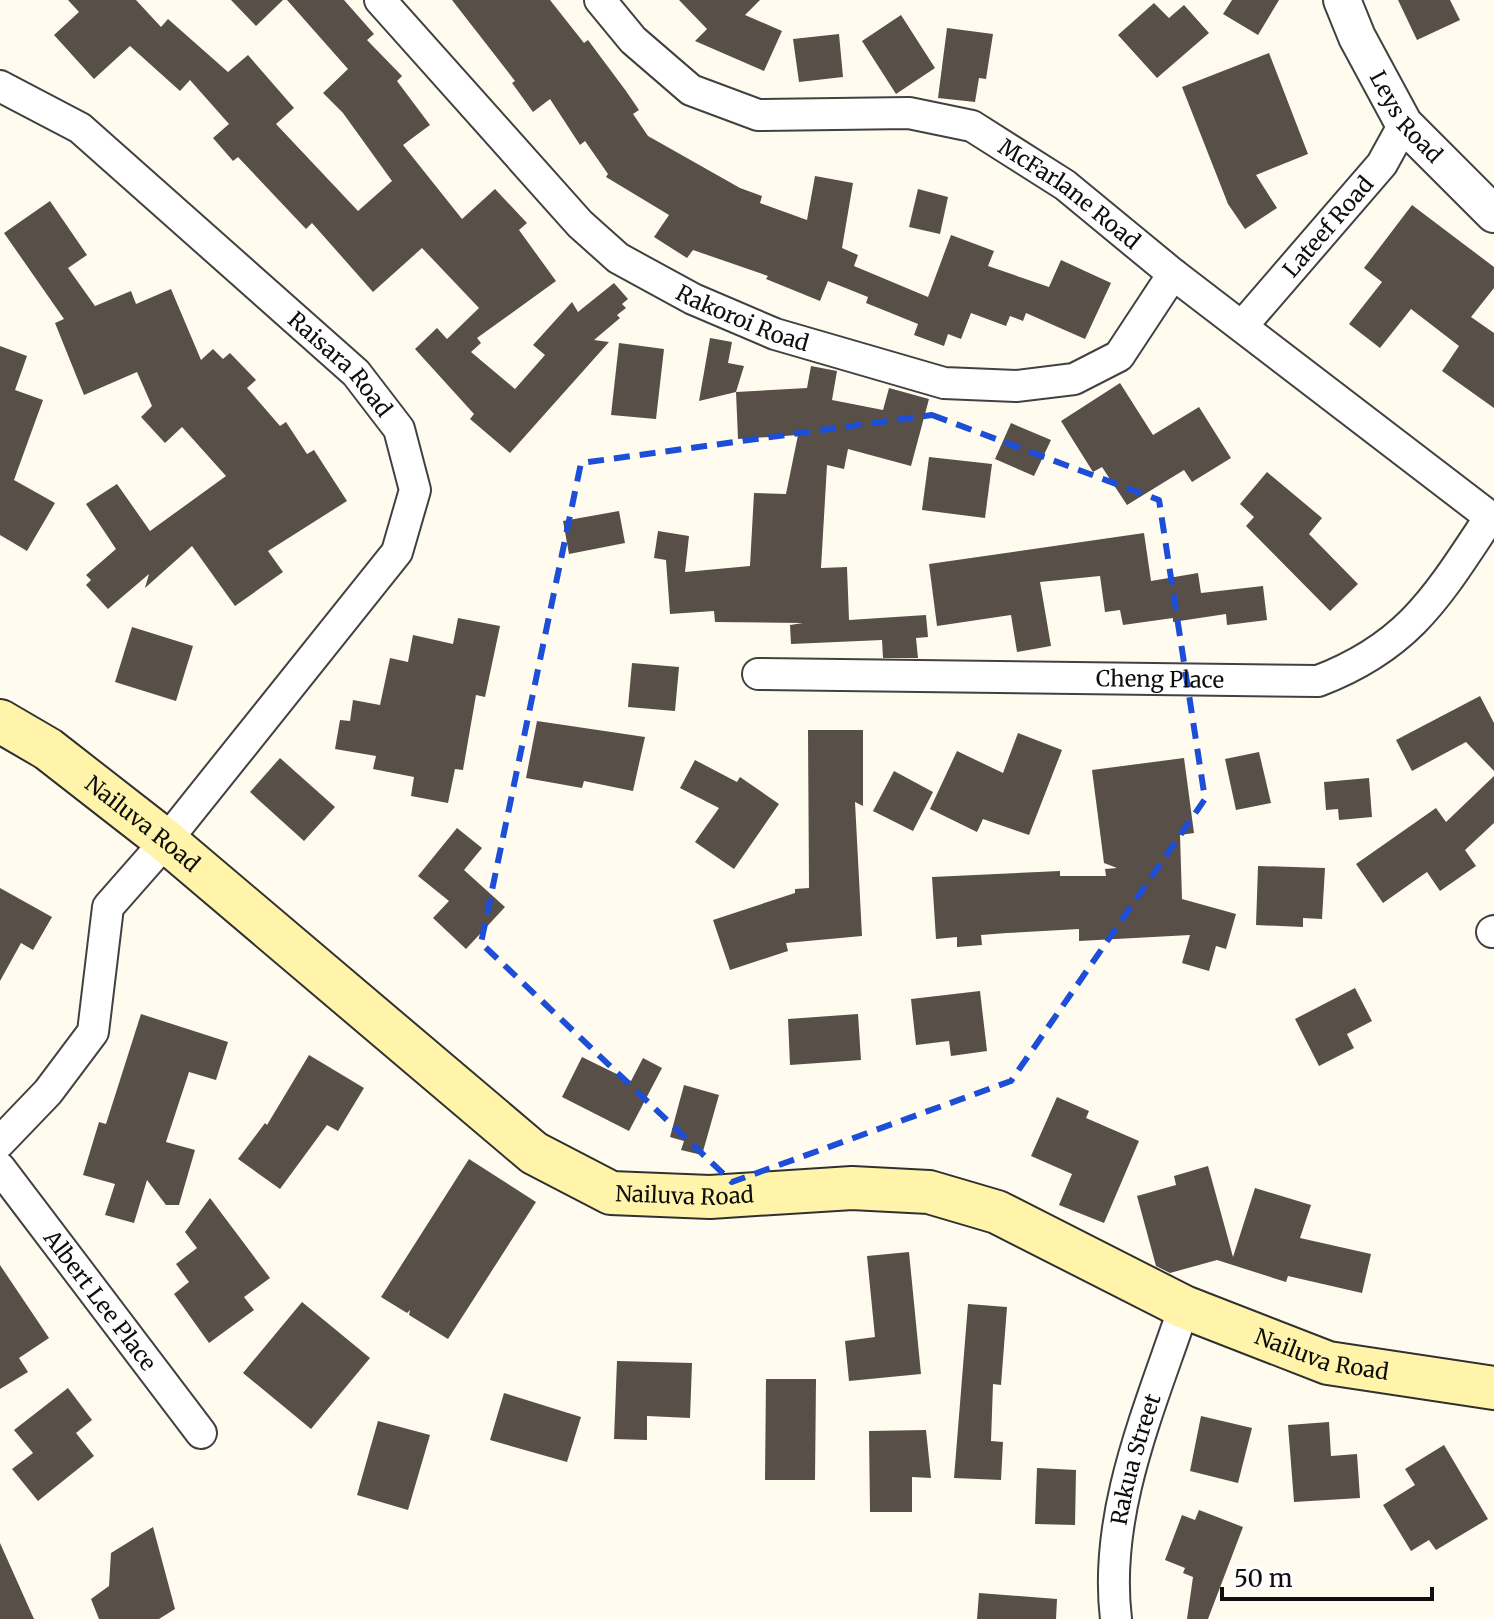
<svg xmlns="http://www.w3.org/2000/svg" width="1494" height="1619" viewBox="0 0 1494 1619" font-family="Merriweather,serif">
<rect width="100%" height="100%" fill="#fffcef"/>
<g fill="#584f49">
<polygon points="68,0 136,0 161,27 168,19 228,72 248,55 294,108 276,124 358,211 392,181 343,113 323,93 348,69 287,0 344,0 374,34 367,40 402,76 397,81 430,125 403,145 462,219 495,189 527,223 519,230 556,281 477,338 481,343 471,352 515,389 545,355 533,345 572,302 578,312 614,283 628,299 622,304 626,308 617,315 620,318 594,340 609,342 510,453 470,419 474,414 415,349 437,328 447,339 479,308 422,248 373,292 312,223 306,229 238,157 233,161 213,138 229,124 190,80 180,91 130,46 94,79 54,35 79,12"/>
<polygon points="231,0 283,0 256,26"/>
<polygon points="452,0 550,0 584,43 588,40 626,91 639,110 633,114 648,136 740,188 762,196 760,203 807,220 815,176 853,183 842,248 858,255 854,266 928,297 951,235 994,251 988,266 1049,287 1061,260 1111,283 1085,339 1026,313 1023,321 1010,316 1006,326 971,313 961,339 948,334 944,346 914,335 918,324 866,303 868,297 828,281 820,301 766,279 768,276 693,250 687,258 654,237 669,215 606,177 608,174 585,141 580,145 550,99 533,112 512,83 515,81"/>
<polygon points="679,0 760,0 745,15 782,31 764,71 695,41 707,29"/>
<polygon points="1232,0 1279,0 1258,35 1223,14"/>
<polygon points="1398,0 1450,0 1460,20 1417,40"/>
<polygon points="1154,3 1169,18 1184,5 1209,33 1157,78 1118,35"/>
<polygon points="901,15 935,68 896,94 862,41"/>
<polygon points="947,28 993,34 986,79 979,78 975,102 938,98"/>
<polygon points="839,34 843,77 799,82 793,39"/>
<polygon points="1269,53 1308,154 1256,175 1277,208 1245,229 1228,204 1182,87"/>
<polygon points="918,189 948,197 940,234 909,227"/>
<polygon points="50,201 87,255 68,268 95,306 131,291 136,304 171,289 201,360 213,349 223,359 230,353 256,380 247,388 280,426 286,422 307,454 314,450 347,501 268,551 283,572 235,606 192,546 145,588 149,574 108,609 86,585 91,580 86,575 116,549 86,504 117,484 150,531 226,476 182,427 165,443 141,417 152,406 137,372 84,395 55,323 64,319 4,233"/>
<polygon points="1412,205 1494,267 1494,288 1471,317 1494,333 1494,408 1442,371 1459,346 1411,309 1380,348 1349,324 1382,282 1364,268"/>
<polygon points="710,338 732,342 728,363 744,366 736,392 807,388 811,366 837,371 832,400 883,410 889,388 929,399 911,466 848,449 844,469 827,465 821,568 847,567 849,620 926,615 928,637 916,638 918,658 883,658 882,640 791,644 790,625 803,623 715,622 714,611 670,614 666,560 654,558 658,531 689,536 685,572 750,566 754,493 786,494 798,435 738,439 736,392 699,401"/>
<polygon points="619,343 664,349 656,419 611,415"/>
<polygon points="0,346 27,356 15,390 43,400 14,480 55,503 27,551 0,535"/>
<polygon points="1120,383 1153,435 1199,407 1231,458 1192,482 1184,470 1127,505 1102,467 1093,472 1061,421"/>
<polygon points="1011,423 1051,440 1034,476 995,459"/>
<polygon points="929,457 992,464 985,518 922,510"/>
<polygon points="1267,472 1322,518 1309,534 1358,584 1330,611 1246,526 1254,517 1240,504"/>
<polygon points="619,511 625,543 569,554 563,521"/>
<polygon points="1144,533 1151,581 1198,573 1201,593 1263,586 1267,620 1227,625 1226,614 1173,622 1173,618 1123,625 1120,610 1105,612 1100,576 1040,582 1051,646 1017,652 1011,615 937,626 929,564"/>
<polygon points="458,618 500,626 485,697 476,695 463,770 455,769 448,803 411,796 414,777 373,769 376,756 335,749 340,720 350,721 353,700 380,705 390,658 408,662 413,635 453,644"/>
<polygon points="132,627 193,646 176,701 115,682"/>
<polygon points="632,663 679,667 675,711 628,707"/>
<polygon points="1480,696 1494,723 1494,771 1466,742 1412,771 1396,740"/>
<polygon points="537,721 645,737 633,791 584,781 582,788 526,778"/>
<polygon points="808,730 863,730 863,806 855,802 862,936 786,943 788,951 730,970 713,920 795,893 795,889 809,888"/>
<polygon points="1018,733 1062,750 1029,835 983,819 977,832 930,809 957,751 1003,773"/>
<polygon points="1259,752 1271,803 1236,810 1225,759"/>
<polygon points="280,758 335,807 304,841 250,792"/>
<polygon points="1184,758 1194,833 1180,835 1182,899 1236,914 1226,949 1216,946 1209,971 1182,963 1190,935 1079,941 1079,929 1007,933 981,935 982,945 957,947 957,937 936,939 932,877 1060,871 1060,876 1106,876 1105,869 1117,868 1104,863 1092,770"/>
<polygon points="695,760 737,782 740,777 779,804 734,869 695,842 719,808 680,788"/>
<polygon points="894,771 933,792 913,831 873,811"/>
<polygon points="1494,776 1494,823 1465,850 1476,866 1440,891 1427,872 1383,903 1356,864 1436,808 1446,822"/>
<polygon points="1369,778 1372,817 1339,820 1338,809 1326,810 1324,782"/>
<polygon points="457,828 482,848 464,870 505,907 466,949 433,918 449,901 418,876"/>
<polygon points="1258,866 1325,868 1322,919 1303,918 1303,927 1256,925"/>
<polygon points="0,888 52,917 33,950 21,943 0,981"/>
<polygon points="1355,988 1372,1021 1347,1034 1354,1048 1319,1066 1295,1019"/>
<polygon points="980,991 987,1051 951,1056 949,1041 916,1045 911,999"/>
<polygon points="141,1014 228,1042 216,1080 189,1072 166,1142 195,1150 179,1205 166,1205 147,1180 134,1223 105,1215 115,1184 83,1175 99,1122 106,1124"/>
<polygon points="858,1014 861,1060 790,1065 788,1019"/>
<polygon points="309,1055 364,1088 338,1131 327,1125 280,1189 238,1159 265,1123 267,1125"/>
<polygon points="582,1057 631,1081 643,1058 662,1068 629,1131 562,1097"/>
<polygon points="684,1085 719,1095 702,1155 681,1150 684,1141 670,1137"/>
<polygon points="1057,1097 1089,1111 1086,1118 1139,1141 1104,1223 1059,1205 1072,1174 1031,1156"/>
<polygon points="469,1159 536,1202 448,1339 409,1315 410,1310 407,1313 381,1297"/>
<polygon points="1208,1166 1233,1257 1255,1188 1311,1205 1300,1238 1371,1254 1362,1293 1288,1276 1286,1282 1217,1260 1170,1273 1156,1266 1137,1196 1176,1185 1174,1176"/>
<polygon points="210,1198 270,1278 244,1297 254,1310 209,1343 174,1294 189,1282 176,1264 197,1248 185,1232"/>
<polygon points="909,1252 921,1374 849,1381 845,1341 875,1337 867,1256"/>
<polygon points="0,1265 49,1338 19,1358 28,1372 0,1389"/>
<polygon points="302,1302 370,1358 311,1429 243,1373"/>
<polygon points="968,1304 1007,1307 1001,1385 993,1384 991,1441 1003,1442 1001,1480 954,1478"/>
<polygon points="617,1361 692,1363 690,1418 647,1416 647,1440 614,1439"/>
<polygon points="766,1379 816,1379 815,1480 765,1480"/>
<polygon points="68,1388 92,1420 76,1433 94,1456 38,1501 12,1469 33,1453 14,1430"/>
<polygon points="504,1393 581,1417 567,1462 490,1440"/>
<polygon points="1201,1416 1252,1428 1238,1483 1190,1471"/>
<polygon points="378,1421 430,1435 408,1510 357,1495"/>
<polygon points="1329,1422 1331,1456 1357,1454 1360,1498 1294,1502 1288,1425"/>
<polygon points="926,1430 931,1478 912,1477 912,1512 870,1512 869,1431"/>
<polygon points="1444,1445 1488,1519 1436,1550 1429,1540 1411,1551 1383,1505 1415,1485 1405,1469"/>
<polygon points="1037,1468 1076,1470 1075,1525 1035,1524"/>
<polygon points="1199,1510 1243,1527 1208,1619 1187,1619 1193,1577 1183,1573 1185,1568 1165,1560 1182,1515 1195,1520"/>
<polygon points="153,1527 175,1609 159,1619 99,1619 91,1599 109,1586 111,1553"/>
<polygon points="0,1543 34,1619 0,1619"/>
<polygon points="979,1593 1057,1599 1056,1619 977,1619"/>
</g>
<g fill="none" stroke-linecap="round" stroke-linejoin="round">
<defs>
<g id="minor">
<path id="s1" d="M380 0 580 224 618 258 693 299 775 334 944 383 1016 386 1074 379 1119 356 1173 274"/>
<path id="s2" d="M600 0 633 40 691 90 758 115 909 113 972 126 1065 185 1173 274 1494 520"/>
<path id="s3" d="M0 86 80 128 356 373 399 429 415 490 397 552 166 841 108 907 93 1032 48 1092 0 1142"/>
<path id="s4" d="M1243 325 1382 164 1404 124"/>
<path id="s5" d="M758 674 1318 681C1410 646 1438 595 1490 517"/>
<polyline points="1492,932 1494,931"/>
<path id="s6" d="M0 1168 201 1433"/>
<path id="s7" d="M1116 1619C1103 1512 1151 1406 1184 1307"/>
</g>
<g id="tertiary">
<path id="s8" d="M1342 0 1357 37 1404 124 1494 214"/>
</g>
<g id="secondary">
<path id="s9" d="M0 721 48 749 166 841 534 1153 611 1193 710 1197 852 1188 929 1192 997 1212 1184 1307 1328 1363 1494 1388"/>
</g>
</defs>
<use href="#minor" stroke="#414141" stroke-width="34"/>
<use href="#tertiary" stroke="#414141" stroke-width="40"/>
<use href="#secondary" stroke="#303030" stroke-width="46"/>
<use href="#minor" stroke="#fff" stroke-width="30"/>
<use href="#tertiary" stroke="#fff" stroke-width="36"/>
<use href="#secondary" stroke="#fff4aa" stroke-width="42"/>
</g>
<path fill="none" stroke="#1d4ed8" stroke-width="6" stroke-dasharray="16 10" stroke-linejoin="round" d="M932 415 1159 500 1205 799 1011 1081 732 1182 481 943 581 463Z"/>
<g text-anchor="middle" stroke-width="8" stroke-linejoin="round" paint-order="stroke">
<g font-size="22" fill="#0e0e0e" stroke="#fff">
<text dy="8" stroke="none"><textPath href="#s8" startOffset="134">Leys Road</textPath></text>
<text dy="8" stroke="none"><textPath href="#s2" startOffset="534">McFarlane Road</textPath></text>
<text dy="8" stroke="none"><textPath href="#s4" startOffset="130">Lateef Road</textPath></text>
<text dy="8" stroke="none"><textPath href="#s1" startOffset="490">Rakoroi Road</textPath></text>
<text dy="8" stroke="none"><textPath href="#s3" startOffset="442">Raisara Road</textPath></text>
<text dy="8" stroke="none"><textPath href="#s5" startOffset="402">Cheng Place</textPath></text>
<text dy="8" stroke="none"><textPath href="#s9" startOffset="176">Nailuva Road</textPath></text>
<text dy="8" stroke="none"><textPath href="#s9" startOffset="848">Nailuva Road</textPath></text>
<text dy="8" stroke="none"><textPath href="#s6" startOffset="166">Albert Lee Place</textPath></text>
<text dy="8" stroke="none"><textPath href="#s9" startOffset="1520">Nailuva Road</textPath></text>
<text dy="8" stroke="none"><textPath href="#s7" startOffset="162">Rakua Street</textPath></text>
</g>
</g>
<path d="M1222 1587v12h210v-12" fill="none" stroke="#0e0e0e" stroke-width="4"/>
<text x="1234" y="1587" font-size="24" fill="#0e0e0e" stroke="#ffffff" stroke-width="6" paint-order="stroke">50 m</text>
</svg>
